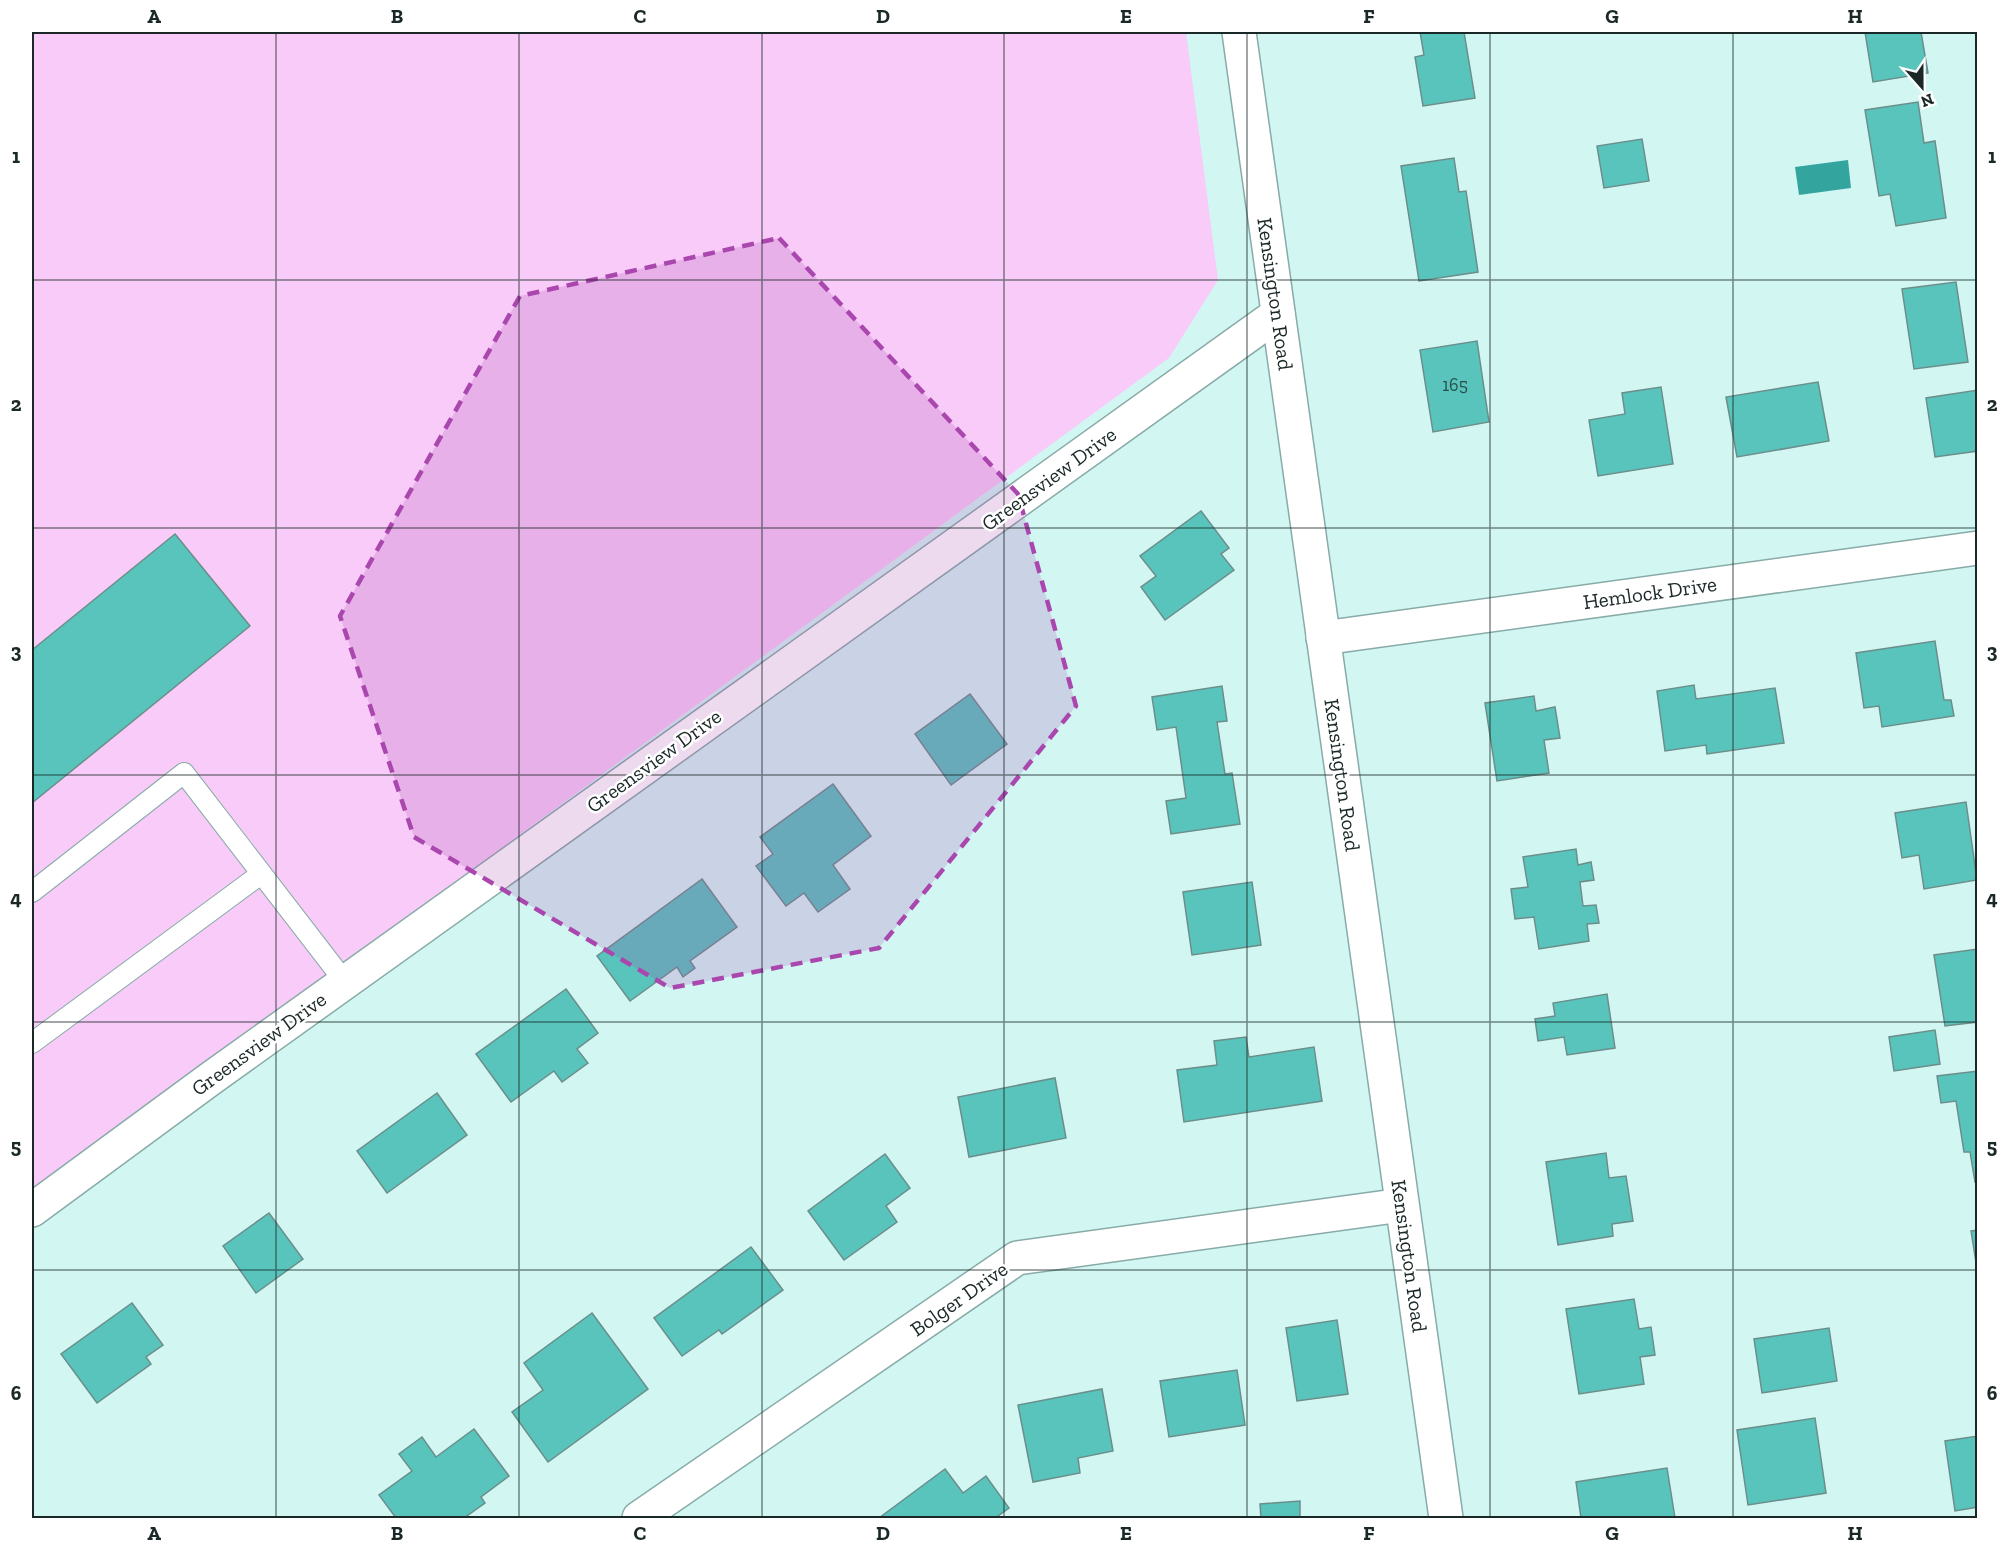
<svg xmlns="http://www.w3.org/2000/svg" width="2009" height="1550" viewBox="0 0 2009 1550" font-family="'Zilla Slab',serif">
<rect width="100%" height="100%" fill="#d2f7f3"/>
<polygon fill="#f8cbf8" points="32,32 1186,32 1218,280 1169,358 32,1193"/>
<polygon fill="#34a59e" points="1848,160 1851,188 1799,195 1795,167"/>
<g fill="#58c4bc" stroke="#6c8e8b" stroke-width="1.5">
<polygon points="1420,32 1464,32 1475,98 1423,106 1415,57 1424,55"/>
<polygon points="1865,32 1921,32 1928,73 1873,82"/>
<polygon points="1918,102 1924,143 1935,141 1946,218 1896,226 1890,194 1879,196 1865,110"/>
<polygon points="1642,139 1649,181 1604,188 1597,146"/>
<polygon points="1454,158 1459,192 1466,191 1478,272 1419,281 1401,166"/>
<polygon points="1956,282 1968,362 1914,369 1902,289"/>
<polygon points="1477,341 1489,422 1433,432 1420,350"/>
<polygon points="1818,382 1829,441 1737,457 1726,397"/>
<polygon points="1661,387 1673,464 1598,476 1589,420 1625,414 1622,393"/>
<polygon points="1978,390 1978,451 1935,457 1926,398"/>
<polygon points="1201,511 1229,548 1221,554 1234,570 1165,620 1141,587 1156,576 1140,556"/>
<polygon points="175,534 250,626 32,803 32,650"/>
<polygon points="1935,641 1944,700 1951,700 1954,716 1882,727 1879,706 1864,708 1856,653"/>
<polygon points="1694,685 1696,699 1775,688 1784,743 1707,754 1706,745 1665,751 1657,691"/>
<polygon points="1222,686 1227,721 1217,722 1225,774 1232,773 1240,824 1171,834 1166,801 1186,798 1176,727 1157,730 1152,697"/>
<polygon points="970,694 1007,744 951,785 915,734"/>
<polygon points="1534,696 1536,711 1555,707 1560,738 1544,740 1549,773 1497,781 1485,703"/>
<polygon points="833,784 871,836 833,865 850,889 818,912 804,893 786,906 756,866 773,854 760,837"/>
<polygon points="1966,802 1977,880 1924,889 1919,855 1902,858 1895,813"/>
<polygon points="1576,849 1578,865 1591,862 1594,880 1580,882 1583,906 1596,905 1599,923 1587,924 1589,941 1539,949 1534,917 1515,919 1511,889 1528,887 1523,857"/>
<polygon points="702,879 737,927 690,961 695,968 683,977 677,967 630,1001 597,956"/>
<polygon points="1252,882 1261,945 1192,955 1183,892"/>
<polygon points="1978,949 1978,1022 1945,1026 1934,955"/>
<polygon points="566,989 598,1033 577,1049 588,1063 562,1082 554,1071 511,1102 476,1054"/>
<polygon points="1607,994 1615,1048 1567,1055 1564,1037 1538,1041 1535,1019 1555,1016 1553,1003"/>
<polygon points="1935,1030 1940,1064 1894,1071 1889,1037"/>
<polygon points="1246,1037 1249,1057 1314,1047 1322,1101 1184,1122 1177,1070 1217,1065 1214,1041"/>
<polygon points="1978,1071 1978,1181 1975,1182 1970,1152 1964,1152 1956,1101 1941,1103 1937,1076"/>
<polygon points="1055,1078 1066,1138 969,1157 958,1097"/>
<polygon points="437,1093 467,1135 387,1193 357,1151"/>
<polygon points="1606,1153 1609,1178 1626,1176 1633,1221 1612,1224 1613,1236 1558,1245 1546,1162"/>
<polygon points="885,1154 910,1188 886,1206 897,1222 844,1260 808,1211"/>
<polygon points="269,1213 303,1259 256,1293 223,1246"/>
<polygon points="1978,1230 1978,1275 1971,1231"/>
<polygon points="751,1247 783,1290 722,1334 719,1330 682,1356 654,1318"/>
<polygon points="1634,1299 1639,1329 1651,1327 1655,1355 1640,1357 1644,1384 1579,1394 1566,1309"/>
<polygon points="132,1303 163,1345 146,1357 151,1364 97,1403 61,1354"/>
<polygon points="592,1313 648,1389 548,1462 512,1412 543,1390 524,1363"/>
<polygon points="1337,1320 1348,1394 1297,1401 1286,1328"/>
<polygon points="1829,1328 1837,1381 1762,1393 1754,1339"/>
<polygon points="1237,1370 1245,1425 1169,1437 1160,1381"/>
<polygon points="1102,1389 1113,1451 1078,1458 1080,1473 1033,1482 1018,1405"/>
<polygon points="1815,1418 1826,1493 1748,1505 1737,1430"/>
<polygon points="474,1429 509,1476 481,1497 485,1503 464,1518 396,1518 379,1495 412,1471 399,1454 422,1437 436,1457"/>
<polygon points="1978,1436 1978,1507 1955,1511 1945,1441"/>
<polygon points="1667,1468 1675,1518 1581,1518 1576,1482"/>
<polygon points="945,1469 963,1493 986,1476 1009,1508 995,1518 879,1518"/>
<polygon points="1300,1501 1300,1518 1261,1518 1260,1504"/>
</g>
<g fill="none" stroke-linecap="round" stroke-linejoin="round">
<defs>
<g id="service">
<polyline points="32,892 184,773 345,982"/>
<polyline points="32,1043 261,874"/>
</g>
<g id="minor">
<polyline points="1323,638 1978,548"/>
<polyline points="32,1210 210,1079 1278,314"/>
<polyline points="639,1518 1017,1258 1402,1205"/>
</g>
<polyline id="tertiary" points="1239,32 1446,1518"/>
</defs>
<use href="#service" stroke="#88aba8" stroke-width="22"/>
<use href="#minor" stroke="#88aba8" stroke-width="36"/>
<use href="#tertiary" stroke="#88aba8" stroke-width="36"/>
<use href="#service" stroke="#fff" stroke-width="20"/>
<use href="#minor" stroke="#fff" stroke-width="33"/>
<use href="#tertiary" stroke="#fff" stroke-width="33"/>
</g>
<path fill="#aa47ae" fill-opacity="0.2" stroke="#aa47ae" stroke-width="4.5" stroke-dasharray="12 8" stroke-linejoin="round" d="M779 238 1018 494 1076 706 879 948 670 988 414 837 340 616 520 296Z"/>
<path fill="none" stroke="#1a2827" stroke-width="1.5" stroke-opacity="0.55" d="M276 32V1518M519 32V1518M762 32V1518M1004 32V1518M1247 32V1518M1490 32V1518M1733 32V1518M32 280H1978M32 528H1978M32 775H1978M32 1022H1978M32 1270H1978"/>
<g text-anchor="middle" stroke-width="5" stroke-linejoin="round" paint-order="stroke">
<g font-size="18" fill="#2a4f4c">
<text x="1455" y="391">165</text>
</g>
<g font-size="21" fill="#1a2827" stroke="#fff">
<text transform="translate(1275 294) rotate(82)" y="7">Kensington Road</text>
<text transform="translate(1049 479) rotate(-36)" y="7">Greensview Drive</text>
<text transform="translate(1650 593) rotate(-8)" y="7">Hemlock Drive</text>
<text transform="translate(654 761) rotate(-36)" y="7">Greensview Drive</text>
<text transform="translate(1342 775) rotate(82)" y="7">Kensington Road</text>
<text transform="translate(259 1044) rotate(-36)" y="7">Greensview Drive</text>
<text transform="translate(1409 1256) rotate(82)" y="7">Kensington Road</text>
<text transform="translate(959 1299) rotate(-35)" y="7">Bolger Drive</text>
</g>
</g>
<rect width="2009" height="1550" fill="none" stroke="#ffffff" stroke-width="66"/>
<g transform="translate(1922 87) rotate(159)" stroke="#ffffff" stroke-width="4.5" paint-order="stroke">
<path d="M0-4.5L10 22L0 15L-10 22Z" fill="#1a2827"/>
<text y="-9" font-size="16" font-weight="bold" text-anchor="middle" fill="#1a2827">N</text>
</g>
<rect x="33" y="33" width="1943" height="1484" fill="none" stroke="#1a2827" stroke-width="2"/>
<g font-size="20" text-anchor="middle" font-weight="bold" fill="#1a2827">
<text x="154" y="23">A</text>
<text x="397" y="23">B</text>
<text x="640" y="23">C</text>
<text x="883" y="23">D</text>
<text x="1126" y="23">E</text>
<text x="1369" y="23">F</text>
<text x="1612" y="23">G</text>
<text x="1855" y="23">H</text>
<text x="16" y="163">1</text>
<text x="1992" y="163">1</text>
<text x="16" y="411">2</text>
<text x="1992" y="411">2</text>
<text x="16" y="658">3</text>
<text x="1992" y="658">3</text>
<text x="16" y="905">4</text>
<text x="1992" y="905">4</text>
<text x="16" y="1153">5</text>
<text x="1992" y="1153">5</text>
<text x="16" y="1400">6</text>
<text x="1992" y="1400">6</text>
<text x="154" y="1540">A</text>
<text x="397" y="1540">B</text>
<text x="640" y="1540">C</text>
<text x="883" y="1540">D</text>
<text x="1126" y="1540">E</text>
<text x="1369" y="1540">F</text>
<text x="1612" y="1540">G</text>
<text x="1855" y="1540">H</text>
</g>
</svg>
